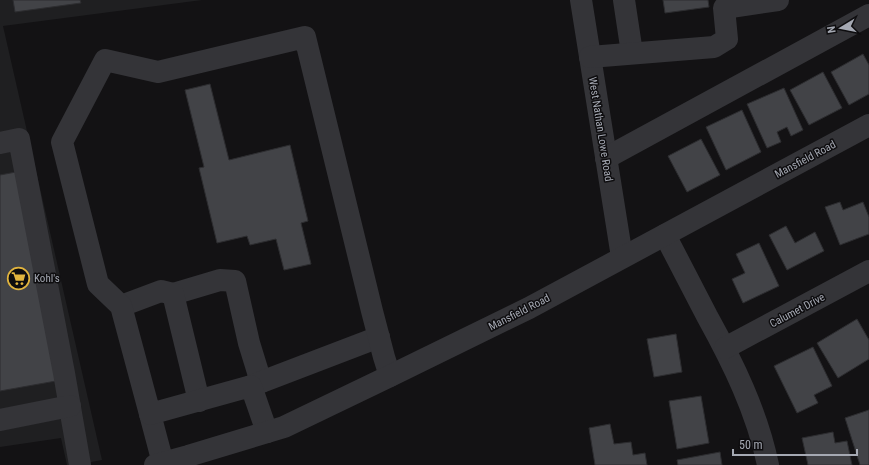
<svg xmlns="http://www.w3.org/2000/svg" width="869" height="465" viewBox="0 0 869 465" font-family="'Roboto Condensed',sans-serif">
<rect width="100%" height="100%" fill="#131214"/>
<polygon fill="#1f1f21" points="0,0 202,0 3,26 102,460 75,465 67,465 61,438 0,447"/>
<g fill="#424347" stroke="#2d2d30">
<polygon points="13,0 80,0 81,3 15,12"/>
<polygon points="663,0 708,0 709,7 665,13"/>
<polygon points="863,54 869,65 869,94 849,105 831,72"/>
<polygon points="823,72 842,108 809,125 790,90"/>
<polygon points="210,84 229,160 290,145 308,221 301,223 311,264 284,270 276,239 250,245 247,236 217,243 199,168 204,167 185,90"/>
<polygon points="784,88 803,130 791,136 787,127 777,132 781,142 767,148 747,104"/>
<polygon points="742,110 761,152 726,170 706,127"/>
<polygon points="701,139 720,175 687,192 668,156"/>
<polygon points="16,172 56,381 0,391 0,175"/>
<polygon points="840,202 843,210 863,202 869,217 869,234 840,245 825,207"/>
<polygon points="786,226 795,243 815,232 824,251 787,270 769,235"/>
<polygon points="759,243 779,286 743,303 732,279 745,273 736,254"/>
<polygon points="857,319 869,340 869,359 838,378 817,343"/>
<polygon points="676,334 682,372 654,377 647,339"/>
<polygon points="813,347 832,386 814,395 818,403 797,413 774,366"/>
<polygon points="701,396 709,443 677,449 669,401"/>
<polygon points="869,410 869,465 860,465 845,418"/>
<polygon points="610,424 614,444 631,442 633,455 645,453 647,465 595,465 589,428"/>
<polygon points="833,432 835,443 847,441 852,465 808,465 802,438"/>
<polygon points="720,452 722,465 678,465 677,460"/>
</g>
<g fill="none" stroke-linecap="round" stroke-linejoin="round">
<g stroke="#343438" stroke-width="22">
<polyline points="581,0 622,257"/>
<polyline points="624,0 632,53"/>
<polyline points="590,57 714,47 727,39 724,8 778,0"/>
<polyline points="0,143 19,139 64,373 80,465"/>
<polyline points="606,158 869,15"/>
<path d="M665 235C679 262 693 289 707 316 733 363 757 412 768 465"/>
<polyline points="173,294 220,280 235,281 249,343 261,382"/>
<polyline points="121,306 161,291 173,294 199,401"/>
<polyline points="725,348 869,271"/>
<polyline points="251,386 379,337"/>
<polyline points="150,414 163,463"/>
<polyline points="0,420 70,406"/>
<polyline points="267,432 251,386 150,414 121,306 98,284 62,142 105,60 158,72 305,37 372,311 384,357 390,376"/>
<polyline points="155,465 188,456 284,427 390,376 529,308 869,125"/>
</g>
</g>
<defs>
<symbol id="supermarket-ring" viewBox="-11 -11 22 22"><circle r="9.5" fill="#0e0d0f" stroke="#e1b43e" stroke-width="1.5"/><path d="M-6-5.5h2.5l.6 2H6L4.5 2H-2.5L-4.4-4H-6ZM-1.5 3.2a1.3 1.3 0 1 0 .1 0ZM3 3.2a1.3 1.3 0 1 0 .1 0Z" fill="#e1b43e"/></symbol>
</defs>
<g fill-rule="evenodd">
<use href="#supermarket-ring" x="6" y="266" width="25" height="25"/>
</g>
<g text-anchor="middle" stroke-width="3" stroke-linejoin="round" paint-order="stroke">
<g font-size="11" fill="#a5a9b3" stroke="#0e0d0f">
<text transform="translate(601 129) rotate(81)" y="4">West Nathan Lowe Road</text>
<text transform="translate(805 159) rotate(-28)" y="4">Mansfield Road</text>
<text transform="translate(797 310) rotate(-28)" y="4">Calumet Drive</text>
<text transform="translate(519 312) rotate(-27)" y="4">Mansfield Road</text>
</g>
<g font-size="11" fill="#a5a9b3" stroke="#0e0d0f" text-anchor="start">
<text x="34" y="282">Kohl's</text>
</g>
</g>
<g transform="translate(841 28) rotate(260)" stroke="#0e0d0f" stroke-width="3" paint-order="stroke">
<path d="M0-3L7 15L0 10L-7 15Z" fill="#a5a9b3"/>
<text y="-6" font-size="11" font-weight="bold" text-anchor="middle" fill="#a5a9b3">N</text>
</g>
<path d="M733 449v6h124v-6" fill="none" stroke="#a5a9b3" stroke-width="2"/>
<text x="739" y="449" font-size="12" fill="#a5a9b3" stroke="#0e0d0f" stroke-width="3" paint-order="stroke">50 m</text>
</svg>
